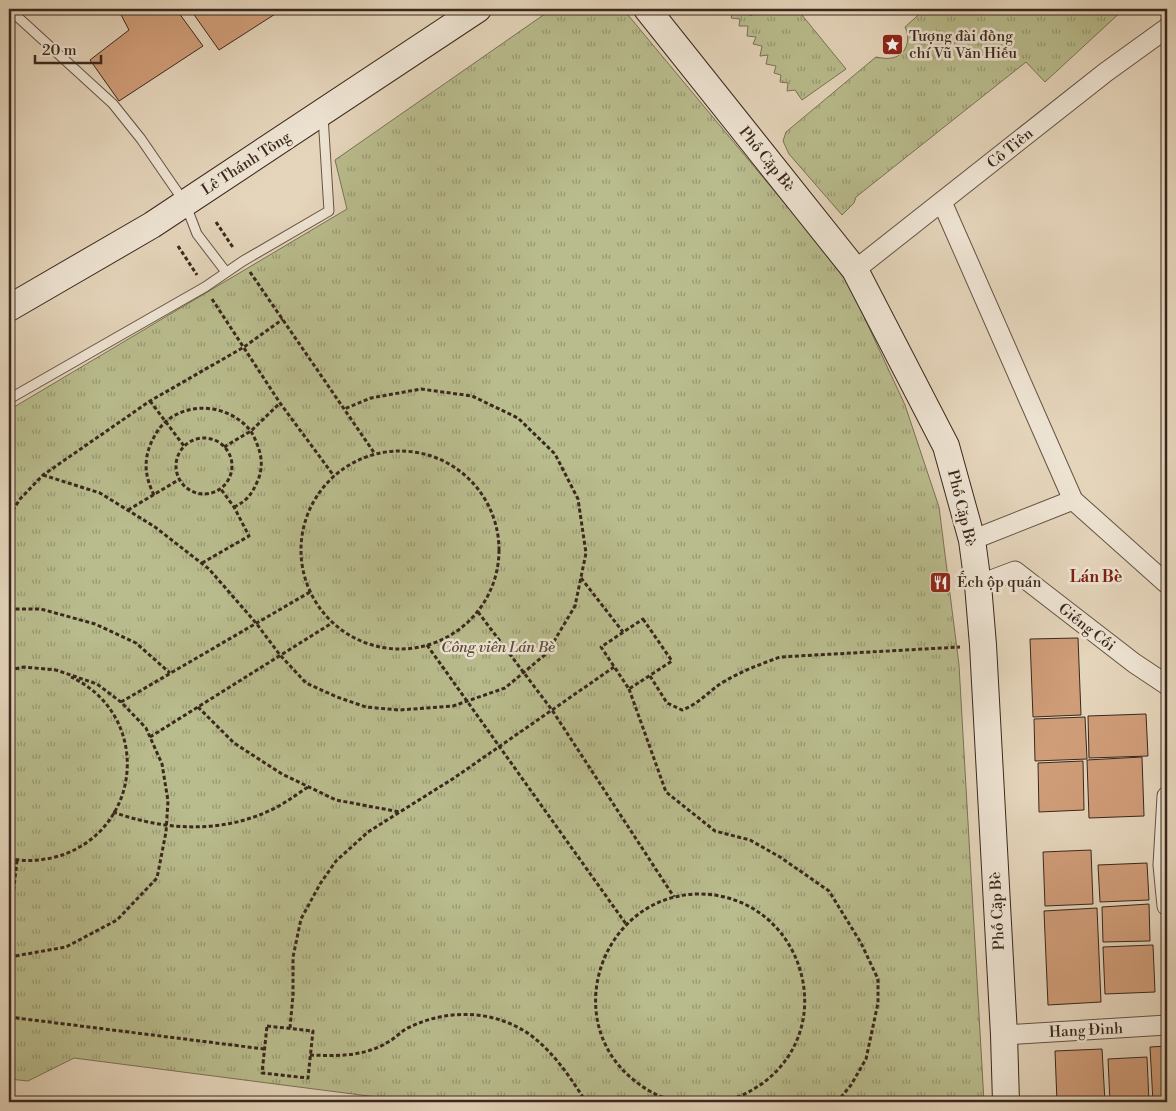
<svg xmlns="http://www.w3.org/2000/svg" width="1176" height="1111" viewBox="0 0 1176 1111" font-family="'Libre Bodoni',serif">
<defs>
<pattern id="grass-tufts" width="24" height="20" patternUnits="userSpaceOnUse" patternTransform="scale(1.25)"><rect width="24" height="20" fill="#b9bc8d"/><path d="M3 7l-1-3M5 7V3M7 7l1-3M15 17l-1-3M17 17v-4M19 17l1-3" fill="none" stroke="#979973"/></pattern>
</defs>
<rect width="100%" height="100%" fill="#e5d5bb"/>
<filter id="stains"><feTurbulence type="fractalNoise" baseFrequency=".004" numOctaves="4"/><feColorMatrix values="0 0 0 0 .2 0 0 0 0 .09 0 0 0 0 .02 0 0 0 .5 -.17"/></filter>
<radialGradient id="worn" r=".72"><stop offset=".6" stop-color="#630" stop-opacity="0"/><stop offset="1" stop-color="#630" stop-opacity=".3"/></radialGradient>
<g fill="url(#grass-tufts)" stroke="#7a7256">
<polygon points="552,9 623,9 845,276 905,405 939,507 959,665 984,1102 415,1102 74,1058 28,1081 9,1079 9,410 347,209 335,160"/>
<polygon points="724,9 744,9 751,16 759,9 797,9 846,69 802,100 795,90 787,91 788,83 780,82 781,75 774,73 776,66 766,64 768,55 760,56 762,46 753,44 756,37 747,36 748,26 739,26 740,19 731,18 734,10"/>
<path d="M925 9H937L939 13 946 9H1124L1045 82 1026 62 856 197 854 203 842 215 789 154 783 141 786 132 876 57C881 58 887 59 892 58 907 55 911 39 905 27Z"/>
</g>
<g fill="#d09d79" stroke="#3a281e">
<polygon points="118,9 176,9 203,46 119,101 90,60 129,30"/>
<polygon points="190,9 283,9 219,50"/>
<polygon points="1078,638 1081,715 1033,717 1030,639"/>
<polygon points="1146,714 1148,756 1089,758 1088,716"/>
<polygon points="1085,717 1087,759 1035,761 1034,719"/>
<polygon points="1142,757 1144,816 1089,818 1087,760"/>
<polygon points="1083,761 1084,810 1039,812 1038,763"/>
<polygon points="1091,850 1093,904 1045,906 1043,852"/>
<polygon points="1147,863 1149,900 1100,902 1098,865"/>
<polygon points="1149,904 1150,941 1103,942 1102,907"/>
<polygon points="1097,908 1101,1002 1048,1005 1044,911"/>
<polygon points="1153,945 1155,992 1105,994 1103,947"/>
<polygon points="1167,1046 1167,1102 1153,1102 1150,1047"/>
<polygon points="1102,1049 1105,1102 1057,1102 1055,1051"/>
<polygon points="1147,1057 1149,1102 1110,1102 1108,1059"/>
</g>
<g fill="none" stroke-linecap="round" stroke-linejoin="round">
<defs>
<g id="lane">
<polyline points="9,9 113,104 141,139 185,203 197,234 226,272"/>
<polyline points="9,399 205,287 243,261 329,211 323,116"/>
</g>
<g id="street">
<polyline points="942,202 1073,500 1167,584"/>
<polyline points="855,270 1106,72 1167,28"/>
<polyline points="972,540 1073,500"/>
<polyline points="978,585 1015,571 1134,663 1167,685"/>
<polyline points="1167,796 1163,865 1167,906"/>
<polyline points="1004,1035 1167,1025"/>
</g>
<g id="secondary">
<polyline points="647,9 855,270 946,446 972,540 978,585 983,645 1004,1035 1006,1102"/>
<polyline points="9,308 152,225 478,9"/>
</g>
</defs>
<use href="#lane" stroke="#655345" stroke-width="11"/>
<use href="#street" stroke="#655345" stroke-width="21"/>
<use href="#secondary" stroke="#3a281e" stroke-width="28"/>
<g stroke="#3a281e" stroke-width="3" stroke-dasharray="4 2.5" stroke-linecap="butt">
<polyline points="216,222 234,249"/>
<polyline points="178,246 197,275"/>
<polyline points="250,272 375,454"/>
<polyline points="212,299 280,403 334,476"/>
<polyline points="150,401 184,446"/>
<circle cx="204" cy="466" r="28"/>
<polyline points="224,447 251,431 280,403"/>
<circle cx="400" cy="550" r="99"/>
<polyline points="43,475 100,493 155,527 209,569 256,623 280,655 306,683 337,697 366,707 399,710 453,706 505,688 547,653 575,606 586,553 578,499 555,454 518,418 472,396 421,389 371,398 344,409"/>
<path d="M154 495C144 475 143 457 154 437 172 401 224 399 250 430 253 434 255 439 257 444 262 456 263 468 258 480 252 494 247 501 234 507"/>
<polyline points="128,510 180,479"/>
<polyline points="9,516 20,499 43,475 150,401 244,347 283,319"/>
<polyline points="202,563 249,536 234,507 220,488"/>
<polyline points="581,578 623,632"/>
<polyline points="9,609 41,609 95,624 136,643 170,673"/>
<polyline points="478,612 552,710 674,897"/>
<polygon points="643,619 672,661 629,689 601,647"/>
<polyline points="427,645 626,924"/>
<polyline points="9,670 24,667 56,670"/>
<path d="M650 676 667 703 682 710C701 703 709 690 725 681 742 671 761 664 780 657L960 647"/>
<polyline points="629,689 666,792 715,831 750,840 780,857 829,891 861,943 878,979 878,1003 866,1059 851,1085 837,1102"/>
<polyline points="121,702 310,592"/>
<polyline points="198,707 234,743 282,774 336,800 400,812"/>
<polyline points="150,737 332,623"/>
<path d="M113 812C166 831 224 834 275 808 287 802 297 794 308 787"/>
<path d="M9 858C27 863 48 860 65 854 145 823 149 713 71 677"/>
<polyline points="9,929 17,861"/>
<polyline points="9,956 15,956 66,947 117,920 157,878 166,832 168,801 162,764 146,728 121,702 97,684 56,670"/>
<polyline points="9,1017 264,1049"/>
<polygon points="267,1026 313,1031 308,1078 262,1073"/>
<polyline points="290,1028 293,995 293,957 301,919 320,884 336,861 368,832 454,778 614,667"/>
<path d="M310 1055C337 1056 364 1057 388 1042 396 1038 402 1030 410 1027 449 1008 498 1010 533 1037 555 1054 572 1080 586 1102"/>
<path d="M682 1102C664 1100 649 1092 635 1081 557 1020 603 893 701 894 800 896 843 1023 763 1083 750 1092 735 1100 719 1102"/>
</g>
<use href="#lane" stroke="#eee4d3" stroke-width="9"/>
<use href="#street" stroke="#eee4d3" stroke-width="19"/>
<use href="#secondary" stroke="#eee4d3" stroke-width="26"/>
</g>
<defs>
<symbol id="sight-square" viewBox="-11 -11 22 22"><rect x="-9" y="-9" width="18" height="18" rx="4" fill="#8f2418" stroke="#eee4d3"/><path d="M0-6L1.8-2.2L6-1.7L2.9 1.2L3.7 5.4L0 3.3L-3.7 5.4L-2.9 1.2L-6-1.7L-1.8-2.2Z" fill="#fff"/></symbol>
<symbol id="restaurant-square" viewBox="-11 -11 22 22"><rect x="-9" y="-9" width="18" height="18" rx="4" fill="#8f2418" stroke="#eee4d3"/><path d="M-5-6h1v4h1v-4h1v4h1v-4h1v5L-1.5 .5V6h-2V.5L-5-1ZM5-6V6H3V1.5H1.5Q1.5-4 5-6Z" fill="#fff"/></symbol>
</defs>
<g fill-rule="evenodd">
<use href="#sight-square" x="880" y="32" width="25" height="25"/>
<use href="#restaurant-square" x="928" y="570" width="25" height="25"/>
</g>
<g text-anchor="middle" stroke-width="5" stroke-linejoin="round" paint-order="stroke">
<g font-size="15" fill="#3a281e" stroke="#eee4d3" text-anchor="start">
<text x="909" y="41">Tượng đài đồng<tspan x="909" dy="17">chí Vũ Văn Hiếu</tspan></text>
<text x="957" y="587">Ếch ộp quán</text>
</g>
<g font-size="15" fill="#3a281e" stroke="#eee4d3">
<text transform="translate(1010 148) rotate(-39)" y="5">Cô Tiên</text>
<text transform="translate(767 159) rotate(51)" y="5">Phố Cặp Bè</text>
<text transform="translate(246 163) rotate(-33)" y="5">Lê Thánh Tông</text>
<text transform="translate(962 508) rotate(76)" y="5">Phố Cặp Bè</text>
<text transform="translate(1087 627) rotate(38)" y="5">Giếng Cối</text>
<text transform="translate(997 911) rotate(-93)" y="5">Phố Cặp Bè</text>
<text transform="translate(1086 1030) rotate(-3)" y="5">Hang Đinh</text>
</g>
<g font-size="15" font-style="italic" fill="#5a4d3a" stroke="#eee4d3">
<text x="498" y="652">Công viên Lán Bè</text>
</g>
<g font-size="16" font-weight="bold" fill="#7a1f14" stroke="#eee4d3">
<text x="1096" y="582">Lán Bè</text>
</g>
</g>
<rect width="1176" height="1111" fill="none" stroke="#e5d5bb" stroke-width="30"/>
<rect x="10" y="10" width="1156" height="1091" fill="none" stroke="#3a281e" stroke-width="2.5"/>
<rect x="15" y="15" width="1146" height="1081" fill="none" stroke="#3a281e"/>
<path d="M35 55v8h66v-8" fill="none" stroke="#3a281e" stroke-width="2.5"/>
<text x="42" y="55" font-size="15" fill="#3a281e" stroke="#eee4d3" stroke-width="4" paint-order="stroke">20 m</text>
<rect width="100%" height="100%" filter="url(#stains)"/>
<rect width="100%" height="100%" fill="url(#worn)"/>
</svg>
